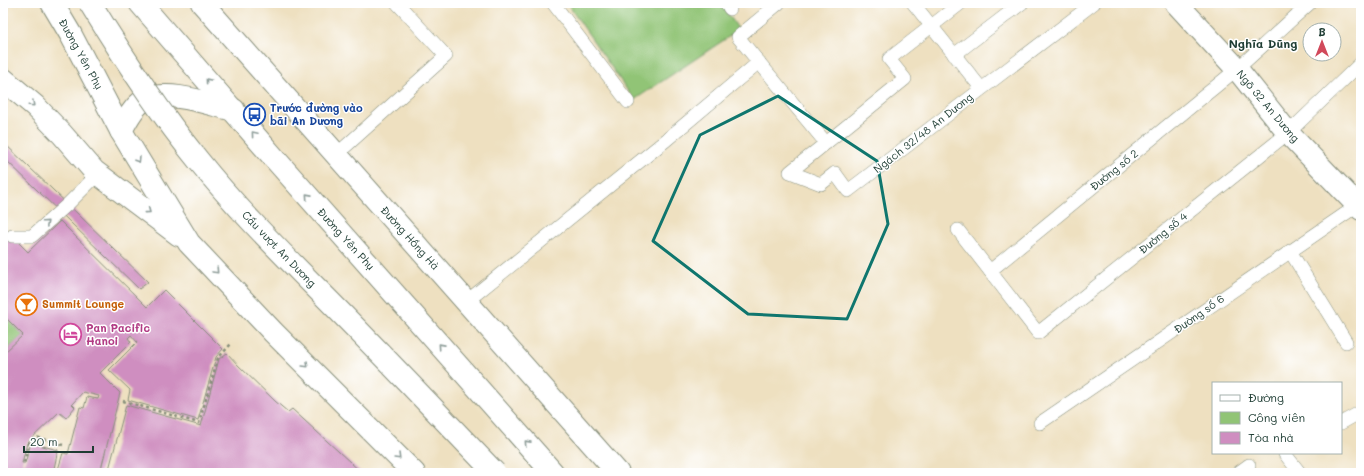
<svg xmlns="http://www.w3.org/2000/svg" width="1364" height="476" viewBox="0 0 1364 476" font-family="Mali,sans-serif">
<rect width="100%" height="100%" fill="#fff"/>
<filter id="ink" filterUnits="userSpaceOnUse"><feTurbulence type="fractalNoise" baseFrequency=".025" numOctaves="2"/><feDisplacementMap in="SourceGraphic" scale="8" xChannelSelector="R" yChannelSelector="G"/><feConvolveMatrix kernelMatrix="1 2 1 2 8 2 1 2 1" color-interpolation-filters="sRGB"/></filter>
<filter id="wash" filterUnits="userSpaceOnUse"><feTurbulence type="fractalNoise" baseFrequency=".012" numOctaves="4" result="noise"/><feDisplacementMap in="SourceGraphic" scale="16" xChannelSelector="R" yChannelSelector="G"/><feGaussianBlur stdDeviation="0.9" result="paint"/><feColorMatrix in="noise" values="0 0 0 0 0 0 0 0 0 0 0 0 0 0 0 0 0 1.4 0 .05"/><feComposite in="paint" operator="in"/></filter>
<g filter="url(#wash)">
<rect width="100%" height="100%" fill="#eee0c0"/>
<g fill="#91c476" stroke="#588055">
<polygon points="567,3 721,3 739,30 634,100"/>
<polygon points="3,315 23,335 3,354"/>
</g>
<g id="blocks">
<g fill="#cf8ec0">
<polygon points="3,142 79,215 148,282 139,289 3,157"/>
<polygon points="60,221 147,307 164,290 223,349 216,357 198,420 128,400 130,390 109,370 137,342 131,335 128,338 131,342 100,373 120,393 100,473 57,473 63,453 68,454 80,407 84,408 87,397 98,399 99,396 83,392 72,404 75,407 66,418 59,412 27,443 22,463 25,463 31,443 58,450 53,473 5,473 3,472 3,354 23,335 3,315 3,227 28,252"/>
<polygon points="227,353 238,365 275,401 288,412 292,409 362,473 108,473 126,405 201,426 219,359"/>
</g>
</g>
</g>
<g filter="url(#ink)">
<use href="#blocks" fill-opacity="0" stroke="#868e7a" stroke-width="1"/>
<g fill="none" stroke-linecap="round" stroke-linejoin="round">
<defs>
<g id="service">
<polyline points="553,3 628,102"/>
<polyline points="726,3 730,9"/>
<polyline points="779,3 738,37 826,143 905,79 889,59 961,3"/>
<polyline points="913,3 981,88"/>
<polyline points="954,55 1022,3"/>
<polyline points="826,143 790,172 821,184 835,173 848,191 1094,3"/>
<polyline points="336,155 446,56 397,3"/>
<polyline points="958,230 1038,333 1288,133 1361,63"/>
<polyline points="12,236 32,236 68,204 98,174"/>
<polyline points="1290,251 1346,342"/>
<polyline points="990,271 1237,69 1310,3"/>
<polyline points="466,302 665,141 759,62"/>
<polyline points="1040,423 1361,203"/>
<polyline points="1341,423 1359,413 1361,415"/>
<polyline points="1287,453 1285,454 1300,473"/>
<polyline points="1238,473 1249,465"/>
</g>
<polyline id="minor" points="1176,3 1237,69 1288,133 1361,209"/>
<polyline id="tertiary" points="202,3 618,473"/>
<g id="primary">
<polyline points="52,3 71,35 121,131 189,243 273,332 414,473"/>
<polyline points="140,3 275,159 553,473"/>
<polyline points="3,79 35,106 62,134 94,171 179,235"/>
<path d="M121 131C126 121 135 104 145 100 170 89 208 104 234 110"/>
</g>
</defs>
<use href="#service" stroke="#868e7a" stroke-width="14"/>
<use href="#minor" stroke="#868e7a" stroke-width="24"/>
<use href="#tertiary" stroke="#868e7a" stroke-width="24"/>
<use href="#primary" stroke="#868e7a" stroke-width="24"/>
<g stroke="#868e7a" stroke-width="2.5" stroke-dasharray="3 3" stroke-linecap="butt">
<polyline points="123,401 199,423 218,358 232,343"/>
<polyline points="24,462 29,443 36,437 63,445"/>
</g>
<use href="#service" stroke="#fff" stroke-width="13"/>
<use href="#minor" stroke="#fff" stroke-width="22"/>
<use href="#tertiary" stroke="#fff" stroke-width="22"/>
<use href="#primary" stroke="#fff" stroke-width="22"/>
<defs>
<path id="primary-bridge" d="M90 3C123 57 158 111 198 160 242 215 294 265 343 315 394 367 444 420 495 473"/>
</defs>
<use href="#primary-bridge" stroke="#868e7a" stroke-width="24" stroke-linecap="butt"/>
<use href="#primary-bridge" stroke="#fff" stroke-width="22"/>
</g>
<defs><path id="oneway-chevron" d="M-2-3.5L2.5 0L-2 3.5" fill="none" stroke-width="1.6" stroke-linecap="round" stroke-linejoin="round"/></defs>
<g stroke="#8f9e9a">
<use href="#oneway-chevron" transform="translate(208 81) rotate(-131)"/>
<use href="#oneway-chevron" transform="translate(32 104) rotate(43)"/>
<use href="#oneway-chevron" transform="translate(254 134) rotate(-130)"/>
<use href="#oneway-chevron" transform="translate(138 160) rotate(58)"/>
<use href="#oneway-chevron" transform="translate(308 196) rotate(-132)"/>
<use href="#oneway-chevron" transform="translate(148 211) rotate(37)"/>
<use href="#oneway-chevron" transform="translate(46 223) rotate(-42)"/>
<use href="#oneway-chevron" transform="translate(216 271) rotate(47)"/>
<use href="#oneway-chevron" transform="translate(441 346) rotate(-132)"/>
<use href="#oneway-chevron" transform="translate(306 365) rotate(45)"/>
<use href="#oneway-chevron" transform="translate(527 443) rotate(-132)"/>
<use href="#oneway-chevron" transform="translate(398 457) rotate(45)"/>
</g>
</g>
<path fill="none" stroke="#0f766e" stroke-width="3" stroke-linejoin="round" d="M778 96 877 161 888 224 847 319 748 314 653 241 700 135Z"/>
<defs>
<symbol id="bus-ring" viewBox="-11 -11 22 22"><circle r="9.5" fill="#fff" stroke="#1a4fb4" stroke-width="1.5"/><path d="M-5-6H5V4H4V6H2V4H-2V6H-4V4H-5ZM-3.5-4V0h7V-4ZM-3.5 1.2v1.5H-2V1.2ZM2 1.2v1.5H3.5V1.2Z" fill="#1a4fb4"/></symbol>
<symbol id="bar-ring" viewBox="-11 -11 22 22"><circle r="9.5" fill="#fff" stroke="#e8710a" stroke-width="1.5"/><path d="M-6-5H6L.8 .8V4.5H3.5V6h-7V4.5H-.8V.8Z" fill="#e8710a"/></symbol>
<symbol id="hotel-ring" viewBox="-11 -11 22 22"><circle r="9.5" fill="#fff" stroke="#d1479c" stroke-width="1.5"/><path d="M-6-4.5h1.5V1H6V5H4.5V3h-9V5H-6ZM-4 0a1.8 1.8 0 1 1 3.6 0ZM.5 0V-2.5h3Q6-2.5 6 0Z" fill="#d1479c"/></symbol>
</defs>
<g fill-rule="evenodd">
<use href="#bus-ring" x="242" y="102" width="25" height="25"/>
<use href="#bar-ring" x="14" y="292" width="25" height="25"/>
<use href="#hotel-ring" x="58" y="322" width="25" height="25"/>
</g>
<g text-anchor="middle" stroke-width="3" stroke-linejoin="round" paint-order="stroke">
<g font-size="11" fill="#1f3d34" stroke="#fff">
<text transform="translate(81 54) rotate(61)" y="4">Đường Yên Phụ</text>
<text transform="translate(1268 106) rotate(50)" y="4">Ngõ 32 An Dương</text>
<text transform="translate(923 133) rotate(-38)" y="4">Ngách 32/48 An Dương</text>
<text transform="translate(1114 170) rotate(-39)" y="4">Đường số 2</text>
<text transform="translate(1163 233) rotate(-39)" y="4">Đường số 4</text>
<text transform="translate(410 238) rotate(48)" y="4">Đường Hồng Hà</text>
<text transform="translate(346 239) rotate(48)" y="4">Đường Yên Phụ</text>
<text transform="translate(279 249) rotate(46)" y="4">Cầu vượt An Dương</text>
<text transform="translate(1199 314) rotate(-35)" y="4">Đường số 6</text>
</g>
<g font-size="11" font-weight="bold" fill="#164399" stroke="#fff" text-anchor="start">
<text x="270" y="112">Trước đường vào<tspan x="270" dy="13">bãi An Dương</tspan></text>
</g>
<g font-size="11" font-weight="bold" fill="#c56008" stroke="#fff" text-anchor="start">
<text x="42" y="308">Summit Lounge</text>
</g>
<g font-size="11" font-weight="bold" fill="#b23c85" stroke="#fff" text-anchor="start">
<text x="86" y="332">Pan Pacific<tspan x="86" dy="13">Hanoi</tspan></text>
</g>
<g font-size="12" font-weight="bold" fill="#1f3d34" stroke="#fff">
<text x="1263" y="48">Nghĩa Dũng</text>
</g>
</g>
<rect width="1364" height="476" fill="none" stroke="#fff" stroke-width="16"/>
<rect x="1212" y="382" width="130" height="72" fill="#ffffff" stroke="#a5b1ae"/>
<rect x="1220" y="395" width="20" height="6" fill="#ffffff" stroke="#a5b1ae"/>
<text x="1248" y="402" font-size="12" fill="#1f3d34">Đường</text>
<rect x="1220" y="412" width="20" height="12" fill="#91c476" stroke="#a5b1ae"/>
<text x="1248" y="422" font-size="12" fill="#1f3d34">Công viên</text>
<rect x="1220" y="432" width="20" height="12" fill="#cf8ec0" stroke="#a5b1ae"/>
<text x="1248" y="442" font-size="12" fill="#1f3d34">Tòa nhà</text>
<g transform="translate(1322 42)"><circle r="19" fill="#ffffff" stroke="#a5b1ae"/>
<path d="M0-3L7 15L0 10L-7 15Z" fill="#d1495b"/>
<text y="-6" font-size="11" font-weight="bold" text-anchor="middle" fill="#1f3d34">B</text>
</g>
<path d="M24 446v6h69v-6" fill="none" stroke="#1f3d34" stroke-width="2"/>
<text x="30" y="446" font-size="12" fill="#1f3d34" stroke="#ffffff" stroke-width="3" paint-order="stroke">20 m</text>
</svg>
